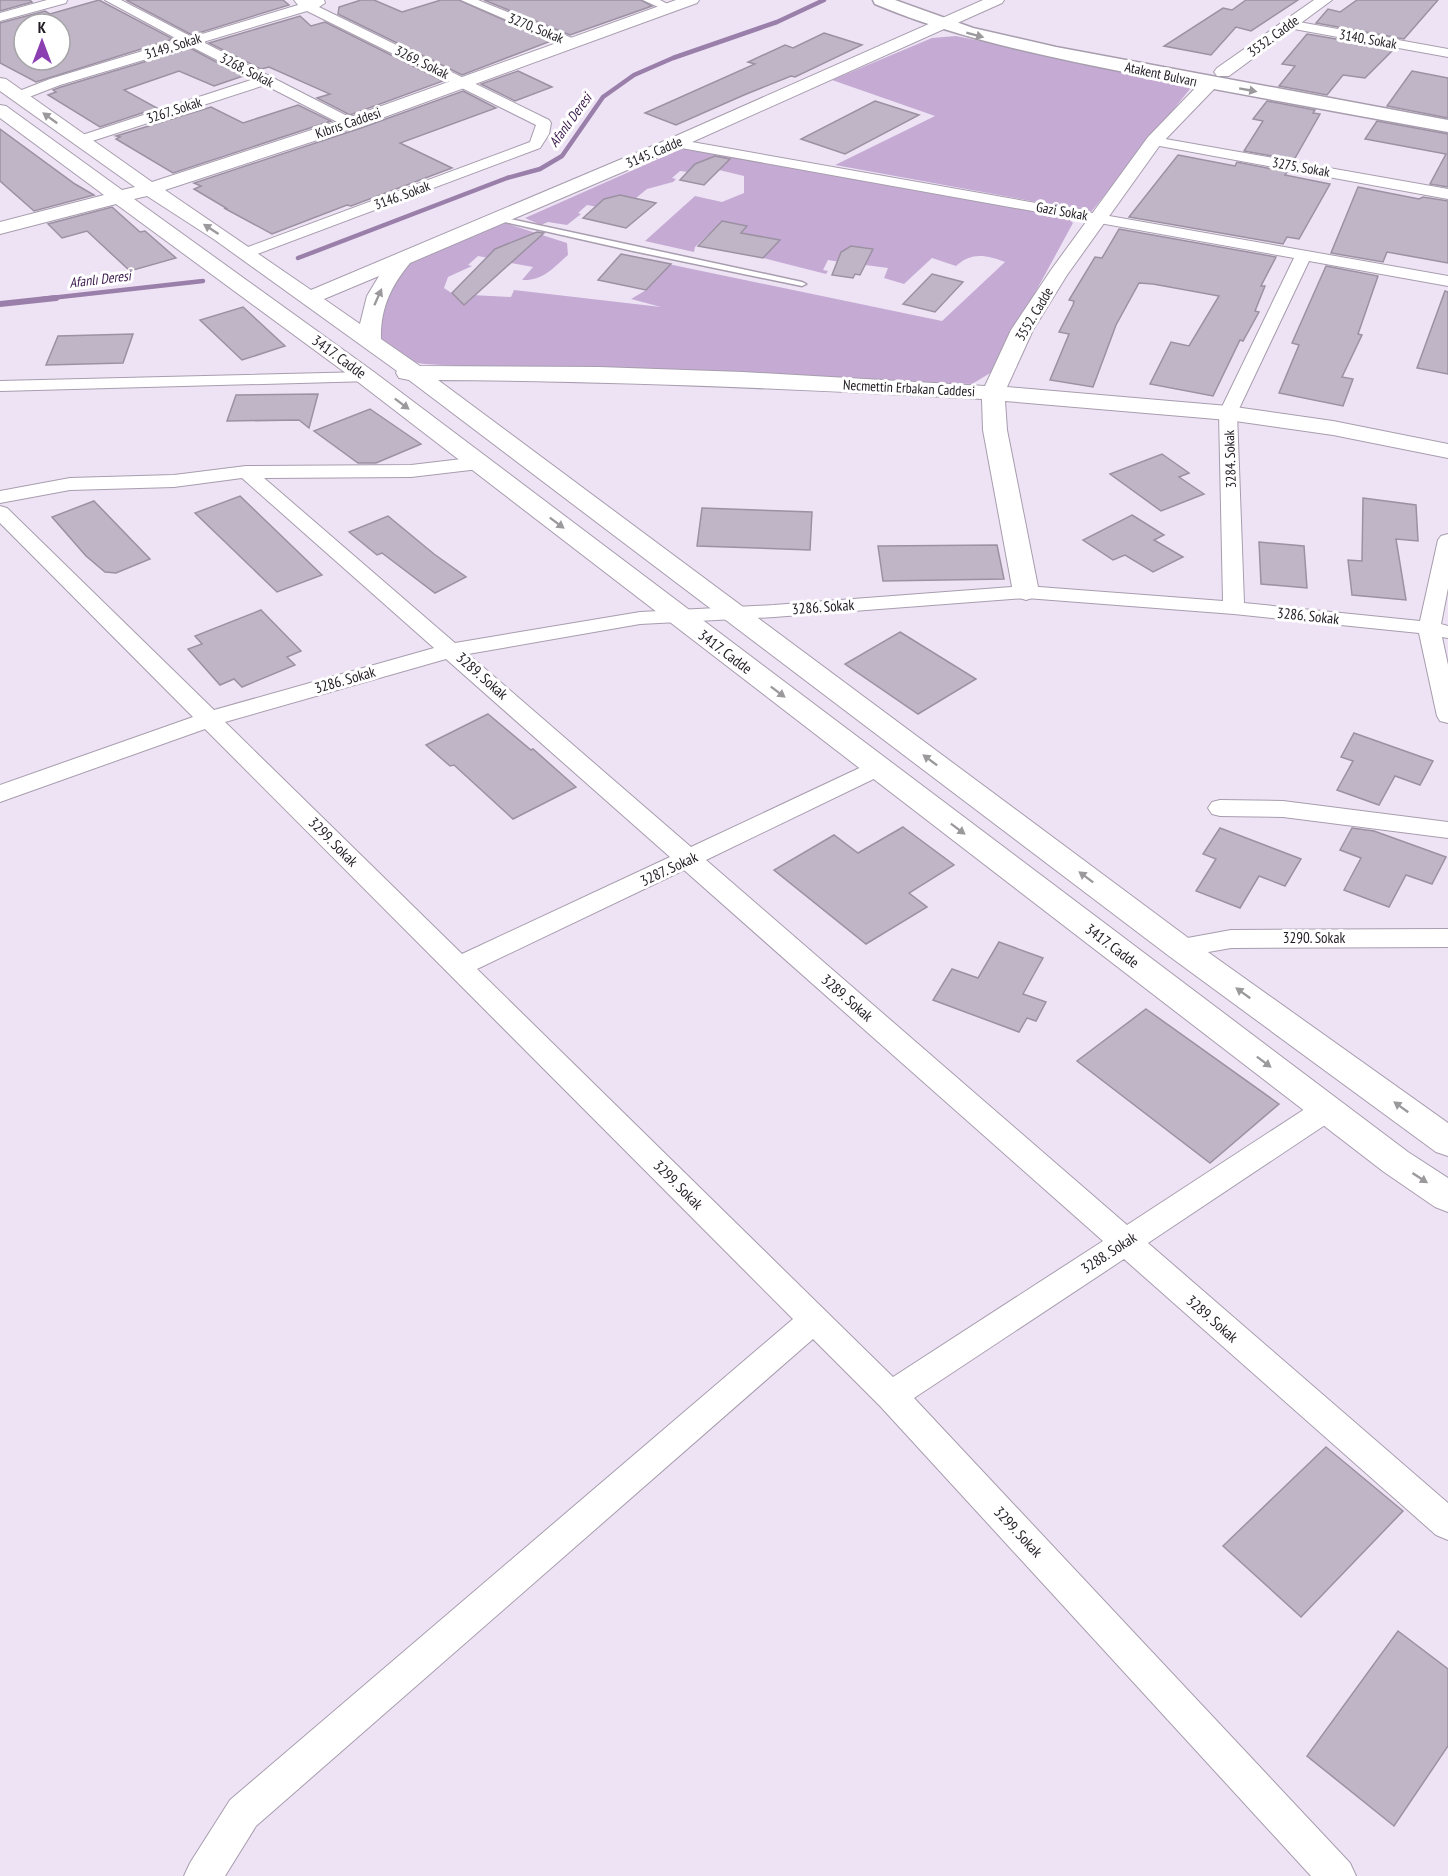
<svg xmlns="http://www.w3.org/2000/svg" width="1448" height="1876" viewBox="0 0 1448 1876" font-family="'PT Sans Narrow',sans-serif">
<rect width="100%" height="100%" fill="#eee3f5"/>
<g fill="#c5abd4">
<polygon points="956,36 1194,84 1091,212 835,165 935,116 832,80 932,38"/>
<path d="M683 148 1066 216 1073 223 992 372 972 384 631 369 476 367 424 364 401 360 375 341 389 287 404 264 505 223 567 243 568 255C553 268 543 281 522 280L533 267 511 263 528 248 503 245 491 253 494 259 478 256 468 265 472 266 448 277 444 288 453 294 511 297 514 290 661 307 631 299 646 290 649 260 942 321 1005 262C986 255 972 252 956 266L932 258 904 284 884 278 888 268 865 265 873 249 846 263 828 260 823 270 828 271 826 274 763 258 779 240 741 233 746 226 722 221 695 247 694 252 645 241 695 196 722 202 744 193V176L719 170 702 161 691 168 696 173 680 171 672 178 676 179 673 182 647 189 636 198 620 195 604 199 600 203 603 208 587 205 578 213 581 214 567 225 548 222 541 225 525 218Z"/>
</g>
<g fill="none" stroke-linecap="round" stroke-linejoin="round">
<g stroke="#997fa9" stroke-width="4.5">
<polyline points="298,258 507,178 540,169 562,156 603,97 634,75 673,58 777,22 824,0"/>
<polyline points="42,299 203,281"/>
</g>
<polyline stroke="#997fa9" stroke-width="6" points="0,304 56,298"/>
</g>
<g fill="#bfb5c6" stroke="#9c91a2" stroke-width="1.5" fill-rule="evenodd">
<polygon points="0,0 30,0 32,2 0,11"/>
<path d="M99 0 173 39 36 82 0 63V23L45 11 50 14ZM24 24H60V60H24Z"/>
<polygon points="126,0 283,0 289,5 192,35"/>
<polygon points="361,0 374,0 402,12 441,0 459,0 551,41 462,75 338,14 339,7"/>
<polygon points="484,0 641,0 652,6 570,35"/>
<polygon points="1246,0 1298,0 1251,31 1236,27 1211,55 1164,46 1223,8 1232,10"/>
<polygon points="1357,0 1438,0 1404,39 1316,23 1328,9 1340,12"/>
<polygon points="300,16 311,26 325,22 443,81 350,115 317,98 330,94 269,67 261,69 209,43"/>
<polygon points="824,33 862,45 795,77 791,76 744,95 676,125 645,113 755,64 748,62 785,45 793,48"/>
<polygon points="1307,34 1394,49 1365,78 1343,75 1327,95 1279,86 1295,66 1282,64"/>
<polygon points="190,48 243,76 214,86 179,71 124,90 157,108 100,127 48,95 56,92 53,90 61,87"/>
<polygon points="518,71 552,87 515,101 481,84"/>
<polygon points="1412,71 1448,78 1448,118 1387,106"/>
<polygon points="463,91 496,108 400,143 452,168 351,206 347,205 272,234 224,208 226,208 194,189 201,186 194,183 361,128"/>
<polygon points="875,101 919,115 845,154 801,139"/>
<polygon points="1267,101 1315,110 1313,113 1320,114 1294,160 1244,151 1263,121 1253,119"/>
<polygon points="298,105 331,121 173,173 116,139 120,137 116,136 211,107 243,123"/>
<polygon points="1377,121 1448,134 1448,187 1430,184 1446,154 1365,139"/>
<polygon points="0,129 75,184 94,195 34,211 0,181"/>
<polygon points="1178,155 1235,166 1237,162 1287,172 1285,175 1330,184 1299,239 1287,237 1283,244 1129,217"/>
<polygon points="715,156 730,159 704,185 680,180 695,164"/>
<polygon points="1358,187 1419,199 1423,197 1448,201 1448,263 1387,252 1383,262 1331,253"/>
<polygon points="620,195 656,203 626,228 583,218 604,199"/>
<polygon points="112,207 140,232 145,231 176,258 130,271 87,231 62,238 48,224"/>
<polygon points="722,221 747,226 741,233 780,240 763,258 698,246"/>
<polygon points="1119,229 1276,257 1261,286 1265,286 1255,311 1259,312 1243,341 1240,340 1213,396 1150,384 1171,342 1189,346 1219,296 1153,284 1139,283 1116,325 1093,387 1050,380 1069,334 1059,332 1073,305 1074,301 1069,300 1095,257 1102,258"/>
<polygon points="537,232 544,233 464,305 452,293 495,249"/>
<polygon points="851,246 873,249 860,275 855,274 853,278 832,275 841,252"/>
<polygon points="621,254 671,264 646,290 598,280"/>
<polygon points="1326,266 1378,276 1358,334 1362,335 1342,377 1353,379 1343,406 1279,393 1299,345 1292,343"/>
<polygon points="932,274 963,282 935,312 903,304"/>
<polygon points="1445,291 1448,292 1448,374 1417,368"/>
<polygon points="243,307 285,346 242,360 200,320"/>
<polygon points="133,334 123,363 46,365 58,336"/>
<polygon points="318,394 309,428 299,420 227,421 236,395"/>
<polygon points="370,409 421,444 376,463 358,463 314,431"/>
<polygon points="1162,454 1189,473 1179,477 1204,494 1161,511 1110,474"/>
<polygon points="240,496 322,575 277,592 195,513"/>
<polygon points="1363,498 1416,505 1418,541 1396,539 1406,600 1352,595 1348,560 1362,561"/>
<polygon points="94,501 150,559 116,573 105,572 86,556 52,517"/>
<polygon points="702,508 812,512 810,550 697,546"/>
<polygon points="1132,515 1164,535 1154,540 1183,557 1153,572 1125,555 1113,560 1083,540"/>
<polygon points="388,516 434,554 466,577 435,593 382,553 377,555 349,532"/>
<polygon points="1259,542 1304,546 1307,588 1261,584"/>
<polygon points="997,545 1004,579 883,581 878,546"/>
<polygon points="261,610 301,651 287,657 295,665 242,687 234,679 220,685 188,649 202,644 195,636"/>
<polygon points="900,632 976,679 918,714 845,664"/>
<polygon points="488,714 531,750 533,749 576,787 513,819 454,765 450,766 426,745"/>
<polygon points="1354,733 1433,761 1420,785 1395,776 1379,805 1337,790 1353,761 1341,757"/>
<polygon points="903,827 954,865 909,893 927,907 866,944 774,870 834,835 858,853"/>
<polygon points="1220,828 1301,859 1285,886 1259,876 1240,908 1196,891 1216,859 1203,854"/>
<polygon points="1352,828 1374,831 1446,857 1432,884 1406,875 1389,907 1344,890 1361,858 1340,850"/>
<polygon points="999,942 1043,958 1023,994 1046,1002 1036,1021 1027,1018 1019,1032 933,1000 952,969 978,978"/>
<polygon points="1146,1009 1279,1104 1210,1163 1077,1061"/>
<polygon points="1326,1447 1403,1511 1301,1617 1223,1546"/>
<polygon points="1398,1631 1448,1669 1448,1746 1394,1826 1307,1756"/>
</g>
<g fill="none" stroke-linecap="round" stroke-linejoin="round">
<defs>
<polygon id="service" points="496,216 802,282 806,284 802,286 633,251 496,220"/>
<g id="minor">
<polygon points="47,0 67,0 66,3 0,21 0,13"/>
<polygon points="105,0 121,0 192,37 298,5 294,0 324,0 325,3 319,7 549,120 551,123 549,134 540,148 252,256 240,256 238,253 240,250 530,142 536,125 307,11 203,42 355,120 357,123 355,126 345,126 265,85 86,143 76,143 74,140 76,137 254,79 190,46 60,85 24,99 14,99 12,96 14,93 50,79 179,40"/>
<polygon points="461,0 478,0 577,40 579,43 572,47 567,46"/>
<polygon points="643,0 660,0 675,8 669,12"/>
<polygon points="1288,20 1448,49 1448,57 1283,27 1281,24 1283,21"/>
<polygon points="1154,137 1448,189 1448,199 1149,144 1147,141 1149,138"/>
<path d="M675 139 1448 276V286L1309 261 1237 413 1244 603 1420 621 1438 540 1441 536 1448 534V588L1441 624 1448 626V638L1442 637 1448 665V723L1440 721 1437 716 1419 633 1234 614 1026 598 774 617 640 624 468 654 691 847 870 763 878 760 886 763 890 768 886 773 706 860 1127 1225 1317 1101 1327 1098 1337 1101 1341 1109 1337 1117 1148 1243 1448 1503V1540L1436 1535 1124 1259 914 1398 1350 1863 1356 1876H1311L880 1406 813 1339 256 1826 225 1876H184L190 1863 230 1800 793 1319 205 729 0 802V785L193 717 0 523V506L7 508 214 710 434 648 242 478 174 487 70 490 0 503V491L70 478 174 475 246 466 411 465 479 457 486 459 489 463 486 467 479 469 411 477 264 478 455 643 640 612 774 605 1026 586 1223 601 1219 413 1294 258 670 146 668 143 670 140ZM446 659 670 857 462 954 225 722ZM684 870 1103 1241 893 1377 477 969Z"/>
<polygon points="366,372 372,373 375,377 372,381 0,391 0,381"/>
<polygon points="1220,800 1283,801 1448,822 1448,838 1283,817 1220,816 1212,814 1208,808 1212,802"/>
<polygon points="1448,929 1448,947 1231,948 1180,957 1171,955 1167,948 1171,941 1231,930"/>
</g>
<g id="tertiary">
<path d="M676 0H699L697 3 360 126 165 190 311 290 669 139 983 0H1004L1002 3 681 147 410 263C391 286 380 309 381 339L420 366 599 367 743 372 985 386 1011 330 1051 270 1148 137 1203 80H1215L1218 84 1215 88 1160 145 1067 275 1033 330 1007 387 1228 406 1333 421 1448 444V458L1333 435 1228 420 1005 401 1007 430 1039 592 1035 597 1026 600 1017 597 1013 592 983 430 982 399C800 389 620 381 438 380L1191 940 1448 1123V1156L1436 1152 1169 956 409 380 399 378 396 373 397 371 215 240 147 196 134 199 374 372 1408 1152 1448 1178V1212L1435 1207 1384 1172 358 382 116 204 0 234V222L104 195 0 118V105L6 106 122 190 135 187 0 91V78L6 79 152 182 348 118ZM379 276 367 296 360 324 324 299Z"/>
<polygon points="1314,0 1332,0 1229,76 1217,76 1214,72 1217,68"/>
</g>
<path id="secondary" d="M873 0H895L973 28 1056 47 1448 120V132C1343 113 1239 94 1134 74 1046 56 958 39 875 4Z"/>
</defs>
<use href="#service" stroke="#a79dae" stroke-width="3"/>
<use href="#minor" stroke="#a79dae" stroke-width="2"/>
<use href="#tertiary" stroke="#a79dae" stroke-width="2"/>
<use href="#secondary" stroke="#a79dae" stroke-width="3"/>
<use href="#service" fill="#fff" fill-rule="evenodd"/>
<use href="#minor" fill="#fff" fill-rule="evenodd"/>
<use href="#tertiary" fill="#fff" fill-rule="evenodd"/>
<use href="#secondary" fill="#fff" fill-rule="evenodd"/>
</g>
<defs><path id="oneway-solid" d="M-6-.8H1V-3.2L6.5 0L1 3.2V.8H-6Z" transform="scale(1.5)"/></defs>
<g fill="#9b999c">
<use href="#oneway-solid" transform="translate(975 35) rotate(15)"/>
<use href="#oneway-solid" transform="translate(1248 90) rotate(10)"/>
<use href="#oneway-solid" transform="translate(50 118) rotate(-144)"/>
<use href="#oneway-solid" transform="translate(211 229) rotate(-147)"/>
<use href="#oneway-solid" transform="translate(378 297) rotate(-66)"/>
<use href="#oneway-solid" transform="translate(402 404) rotate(37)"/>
<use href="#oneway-solid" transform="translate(557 523) rotate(37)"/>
<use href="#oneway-solid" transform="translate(778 692) rotate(37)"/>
<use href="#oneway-solid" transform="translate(930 760) rotate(-143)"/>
<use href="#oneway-solid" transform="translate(958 829) rotate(37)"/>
<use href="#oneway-solid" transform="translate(1086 877) rotate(-143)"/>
<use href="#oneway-solid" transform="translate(1243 993) rotate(-144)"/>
<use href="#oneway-solid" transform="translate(1264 1062) rotate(37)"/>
<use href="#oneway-solid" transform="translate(1401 1107) rotate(-144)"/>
<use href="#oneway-solid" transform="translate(1420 1178) rotate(33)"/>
</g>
<g text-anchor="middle" stroke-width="6" stroke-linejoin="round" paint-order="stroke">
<g font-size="14" fill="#201c22" stroke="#fff">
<text transform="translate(536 28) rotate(22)" y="5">3270. Sokak</text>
<text transform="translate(1273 36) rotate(-36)" y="5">3532. Cadde</text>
<text transform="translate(1368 39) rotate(10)" y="5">3140. Sokak</text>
<text transform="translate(173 46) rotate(-17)" y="5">3149. Sokak</text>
<text transform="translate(422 62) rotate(26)" y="5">3269. Sokak</text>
<text transform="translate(247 70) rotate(27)" y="5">3268. Sokak</text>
<text transform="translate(1161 74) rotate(12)" y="5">Atakent Bulvarı</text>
<text transform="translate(174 110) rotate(-18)" y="5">3267. Sokak</text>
<text transform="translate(348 123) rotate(-19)" y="5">Kıbrıs Caddesi</text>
<text transform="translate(654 152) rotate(-23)" y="5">3145. Cadde</text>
<text transform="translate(1301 167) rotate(10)" y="5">3275. Sokak</text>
<text transform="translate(402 195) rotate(-20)" y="5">3146. Sokak</text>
<text transform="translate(1062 211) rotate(10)" y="5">Gazi Sokak</text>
<text transform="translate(1034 314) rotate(-59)" y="5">3552. Cadde</text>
<text transform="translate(909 388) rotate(3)" y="5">Necmettin Erbakan Caddesi</text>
<text transform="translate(1230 459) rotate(-92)" y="5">3284. Sokak</text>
</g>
<g font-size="14" font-style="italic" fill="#3a174c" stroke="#fff">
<text transform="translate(570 120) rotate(-54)" y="5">Afanlı Deresi</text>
<text transform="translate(100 279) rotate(-7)" y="5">Afanlı Deresi</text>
</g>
<g font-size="15" fill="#201c22" stroke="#fff">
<text transform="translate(339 357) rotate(36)" y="5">3417. Cadde</text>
<text transform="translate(823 607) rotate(-4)" y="5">3286. Sokak</text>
<text transform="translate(1308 616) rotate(6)" y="5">3286. Sokak</text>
<text transform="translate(725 652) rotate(37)" y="5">3417. Cadde</text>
<text transform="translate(482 676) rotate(41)" y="5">3289. Sokak</text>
<text transform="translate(345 680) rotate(-16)" y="5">3286. Sokak</text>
<text transform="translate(333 842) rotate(45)" y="5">3299. Sokak</text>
<text transform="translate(669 869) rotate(-25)" y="5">3287. Sokak</text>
<text x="1314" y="943">3290. Sokak</text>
<text transform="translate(1112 946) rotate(37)" y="5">3417. Cadde</text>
<text transform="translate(847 998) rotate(41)" y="5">3289. Sokak</text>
<text transform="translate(678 1185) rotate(45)" y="5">3299. Sokak</text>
<text transform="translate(1109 1253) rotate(-33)" y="5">3288. Sokak</text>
<text transform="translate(1212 1319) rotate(41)" y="5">3289. Sokak</text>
<text transform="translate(1018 1532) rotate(47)" y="5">3299. Sokak</text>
</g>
</g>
<g transform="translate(42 42)"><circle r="28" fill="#ffffff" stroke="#a6a4a7" stroke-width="1.5"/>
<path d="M0-4.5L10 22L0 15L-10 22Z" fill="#8b3fb1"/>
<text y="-9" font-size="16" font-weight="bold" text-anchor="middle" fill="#201c22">K</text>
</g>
</svg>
